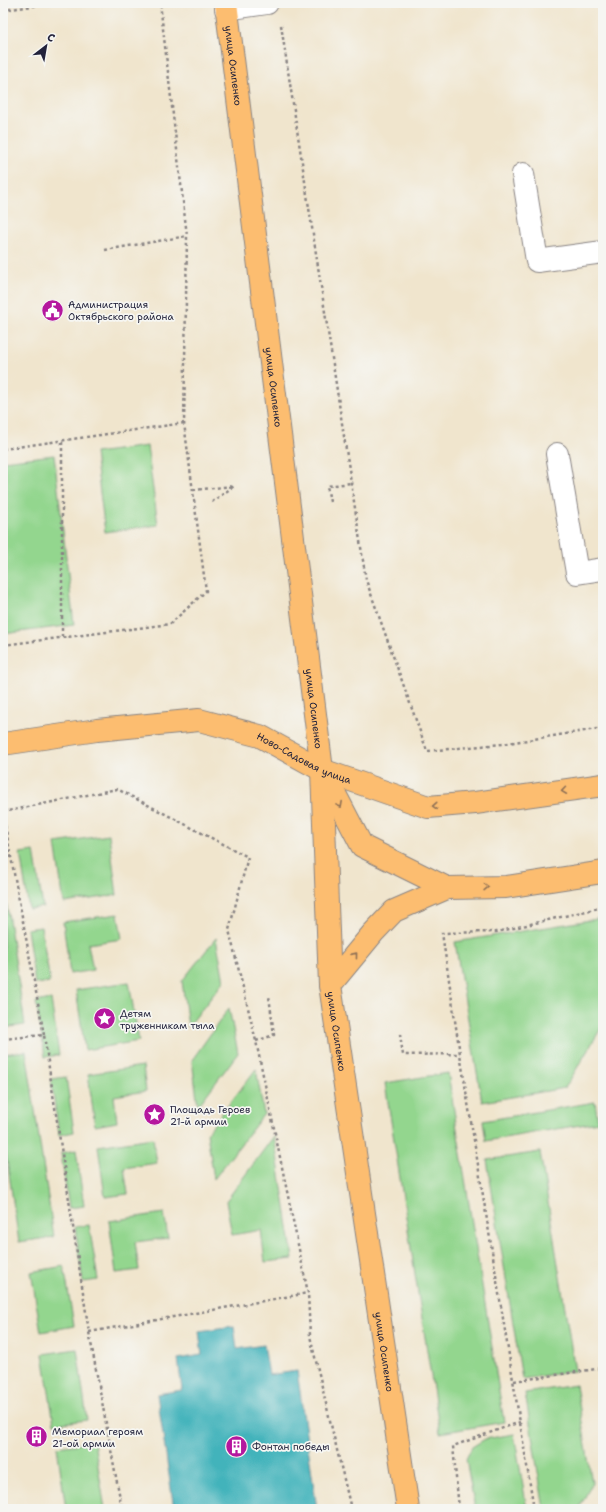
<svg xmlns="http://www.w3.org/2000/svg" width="606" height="1512" viewBox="0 0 606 1512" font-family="'Shantell Sans',sans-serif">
<rect width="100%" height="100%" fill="#f6f6f2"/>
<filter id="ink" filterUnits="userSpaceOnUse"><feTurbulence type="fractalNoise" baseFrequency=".025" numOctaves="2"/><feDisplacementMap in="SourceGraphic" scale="8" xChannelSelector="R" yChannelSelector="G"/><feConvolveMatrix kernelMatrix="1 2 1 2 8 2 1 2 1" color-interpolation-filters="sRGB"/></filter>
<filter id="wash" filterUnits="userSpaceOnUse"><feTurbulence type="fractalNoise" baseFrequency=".012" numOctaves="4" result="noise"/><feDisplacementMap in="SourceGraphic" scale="16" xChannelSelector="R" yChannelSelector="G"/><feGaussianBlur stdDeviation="0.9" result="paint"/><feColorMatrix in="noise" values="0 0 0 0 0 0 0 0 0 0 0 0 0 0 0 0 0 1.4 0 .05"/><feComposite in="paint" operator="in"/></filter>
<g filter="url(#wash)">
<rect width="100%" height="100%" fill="#f0e5cd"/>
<g fill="#93d68e" stroke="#5a7c64">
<polygon points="147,446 158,525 105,532 95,453"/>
<polygon points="54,455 74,625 3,634 3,461"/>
<polygon points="109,835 117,895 64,903 55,843"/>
<polygon points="34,851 43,907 29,909 20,853"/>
<polygon points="3,880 25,1025 3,1028"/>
<polygon points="118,914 122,939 88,944 93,970 70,974 63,922"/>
<polygon points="603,918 603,1025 565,1088 482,1102 455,942"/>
<polygon points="41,927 50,982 35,984 27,929"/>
<polygon points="216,938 224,981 188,1027 182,981"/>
<polygon points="129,982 139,1041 85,1050 76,990"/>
<polygon points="51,999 59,1055 45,1057 36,1002"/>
<polygon points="229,1008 238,1053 198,1106 192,1060"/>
<polygon points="26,1051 54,1237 19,1242 3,1133 3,1054"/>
<polygon points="143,1066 146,1091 114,1096 117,1122 95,1126 88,1074"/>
<polygon points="256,1069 264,1114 214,1179 207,1133"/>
<polygon points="448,1073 504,1422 440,1433 385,1083"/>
<polygon points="66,1077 74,1132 59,1135 51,1079"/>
<polygon points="595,1102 598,1122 486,1141 483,1121"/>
<polygon points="274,1136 293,1259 265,1262 261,1230 232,1235 226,1201"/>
<polygon points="153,1138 157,1163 124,1168 128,1194 105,1197 98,1146"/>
<polygon points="76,1150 84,1206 69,1208 61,1153"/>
<polygon points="540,1152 575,1371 522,1379 487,1160"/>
<polygon points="164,1213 168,1238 135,1242 139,1270 116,1273 109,1221"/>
<polygon points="89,1225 98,1280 83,1282 75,1227"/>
<polygon points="64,1266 74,1326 41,1332 31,1272"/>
<polygon points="77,1349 87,1420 54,1424 43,1354"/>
<polygon points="576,1385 592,1483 579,1509 544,1509 525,1393"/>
<polygon points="514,1434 527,1509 475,1509 466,1459 472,1447 485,1439"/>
<polygon points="94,1442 105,1509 66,1509 57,1447"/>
</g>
<polygon fill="#43b3bb" stroke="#326a7b" points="234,1326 237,1349 264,1345 269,1375 297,1371 317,1509 174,1509 157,1394 182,1390 178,1359 202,1355 199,1331"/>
</g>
<g filter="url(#ink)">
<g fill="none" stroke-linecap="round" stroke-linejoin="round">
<defs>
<g id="minor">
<polyline points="226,9 267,3"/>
<polyline points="523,174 537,261 603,252"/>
<polyline points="557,454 577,573 603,569"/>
</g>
<g id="major">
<path id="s1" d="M226 3 322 770 330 985 408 1509"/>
<path id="s2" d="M3 744 97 730 199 720 260 736 322 770 428 807 475 803 603 785"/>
<polyline points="325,775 362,846 447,888"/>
<polyline points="330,985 373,933 394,911 447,888 506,887 603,872"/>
</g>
</defs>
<use href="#minor" stroke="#898484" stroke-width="24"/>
<use href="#major" stroke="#898484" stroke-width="24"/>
<g stroke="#898484" stroke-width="2.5" stroke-dasharray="3 3" stroke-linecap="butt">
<polyline points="3,10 56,3"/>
<polyline points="281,25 366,580 427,751 502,744 603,728"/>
<polyline points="105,250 187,236"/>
<polyline points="3,449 184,423 187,236 160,3"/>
<polyline points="193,490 234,486 212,502"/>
<polyline points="330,502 327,486 351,483"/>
<polyline points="62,637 62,441"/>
<polyline points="3,645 170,624 206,591 184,423"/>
<polyline points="3,812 117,789 248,857 229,930 256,1041 308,1293 310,1336 351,1509"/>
<polyline points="3,814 44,1035"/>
<polyline points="400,1034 403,1055 460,1054"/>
<polyline points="3,1039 44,1035 89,1332 122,1509"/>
<polyline points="256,1041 274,1035 269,996"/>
<polyline points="89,1332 308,1293"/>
<polyline points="514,1381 603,1368"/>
<polyline points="459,1509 453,1446 520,1422"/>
<polyline points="534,1509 460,1054 442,933 497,932 603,907"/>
</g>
<use href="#minor" stroke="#fff" stroke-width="22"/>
<use href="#major" stroke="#fcbd6f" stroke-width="22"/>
</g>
<defs><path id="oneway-chevron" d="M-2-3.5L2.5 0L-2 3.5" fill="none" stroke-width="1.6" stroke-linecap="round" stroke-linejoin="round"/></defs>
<g stroke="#8f7055">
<use href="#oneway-chevron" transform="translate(564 791) rotate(172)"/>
<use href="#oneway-chevron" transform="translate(340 805) rotate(62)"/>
<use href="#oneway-chevron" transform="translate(435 806) rotate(176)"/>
<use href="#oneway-chevron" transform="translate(486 887) rotate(-1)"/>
<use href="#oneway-chevron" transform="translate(355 955) rotate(-51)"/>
</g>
</g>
<defs>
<symbol id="civic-disc" viewBox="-11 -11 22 22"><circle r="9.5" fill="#b5179e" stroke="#f6f6f2"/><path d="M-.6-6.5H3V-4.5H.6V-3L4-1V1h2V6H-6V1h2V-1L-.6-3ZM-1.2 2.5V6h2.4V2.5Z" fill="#fff"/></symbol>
<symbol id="sight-disc" viewBox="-11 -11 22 22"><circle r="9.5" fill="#b5179e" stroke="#f6f6f2"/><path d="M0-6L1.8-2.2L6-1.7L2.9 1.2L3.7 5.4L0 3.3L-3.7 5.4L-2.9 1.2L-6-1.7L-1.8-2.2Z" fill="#fff"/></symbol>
<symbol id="building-disc" viewBox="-11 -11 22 22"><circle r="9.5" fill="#b5179e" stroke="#f6f6f2"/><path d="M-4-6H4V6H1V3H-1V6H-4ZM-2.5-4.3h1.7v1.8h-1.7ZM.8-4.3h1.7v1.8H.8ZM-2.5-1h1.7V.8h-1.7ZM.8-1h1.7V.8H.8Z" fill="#fff"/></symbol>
</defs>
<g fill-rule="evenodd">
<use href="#civic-disc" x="40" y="298" width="25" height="25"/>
<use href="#sight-disc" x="92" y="1006" width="25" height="25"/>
<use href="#sight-disc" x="142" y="1102" width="25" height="25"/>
<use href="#building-disc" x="24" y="1424" width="25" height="25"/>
<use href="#building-disc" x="224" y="1434" width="25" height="25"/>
</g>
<g text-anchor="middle" stroke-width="3.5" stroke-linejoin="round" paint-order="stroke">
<g font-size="10" fill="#22223b" stroke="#f6f6f2">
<text dy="4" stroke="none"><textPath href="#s1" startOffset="63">улица Осипенко</textPath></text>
<text dy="4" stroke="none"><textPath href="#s1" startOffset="387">улица Осипенко</textPath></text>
<text dy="4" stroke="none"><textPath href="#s1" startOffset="711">улица Осипенко</textPath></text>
<text dy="4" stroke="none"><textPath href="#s2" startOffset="310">Ново-Садовая улица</textPath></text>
<text dy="4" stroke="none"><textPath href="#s1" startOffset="1035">улица Осипенко</textPath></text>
<text dy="4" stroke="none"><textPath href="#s1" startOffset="1359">улица Осипенко</textPath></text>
</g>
<g font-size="10" fill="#22223b" stroke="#f6f6f2" text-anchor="start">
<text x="68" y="308">Администрация<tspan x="68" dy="12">Октябрьского района</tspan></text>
<text x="120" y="1017">Детям<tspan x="120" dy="12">труженникам тыла</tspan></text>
<text x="170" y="1113">Площадь Героев<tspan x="170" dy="12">21-й армии</tspan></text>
<text x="52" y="1435">Мемориал героям<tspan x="52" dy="12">21-ой армии</tspan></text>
<text x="252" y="1450">Фонтан победы</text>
</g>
</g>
<rect width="606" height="1512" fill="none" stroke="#f6f6f2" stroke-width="16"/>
<g transform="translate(46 46) rotate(31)" stroke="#f6f6f2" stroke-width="3" paint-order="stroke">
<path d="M0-3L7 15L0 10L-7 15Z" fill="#22223b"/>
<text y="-6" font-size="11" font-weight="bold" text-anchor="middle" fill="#22223b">С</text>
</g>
</svg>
